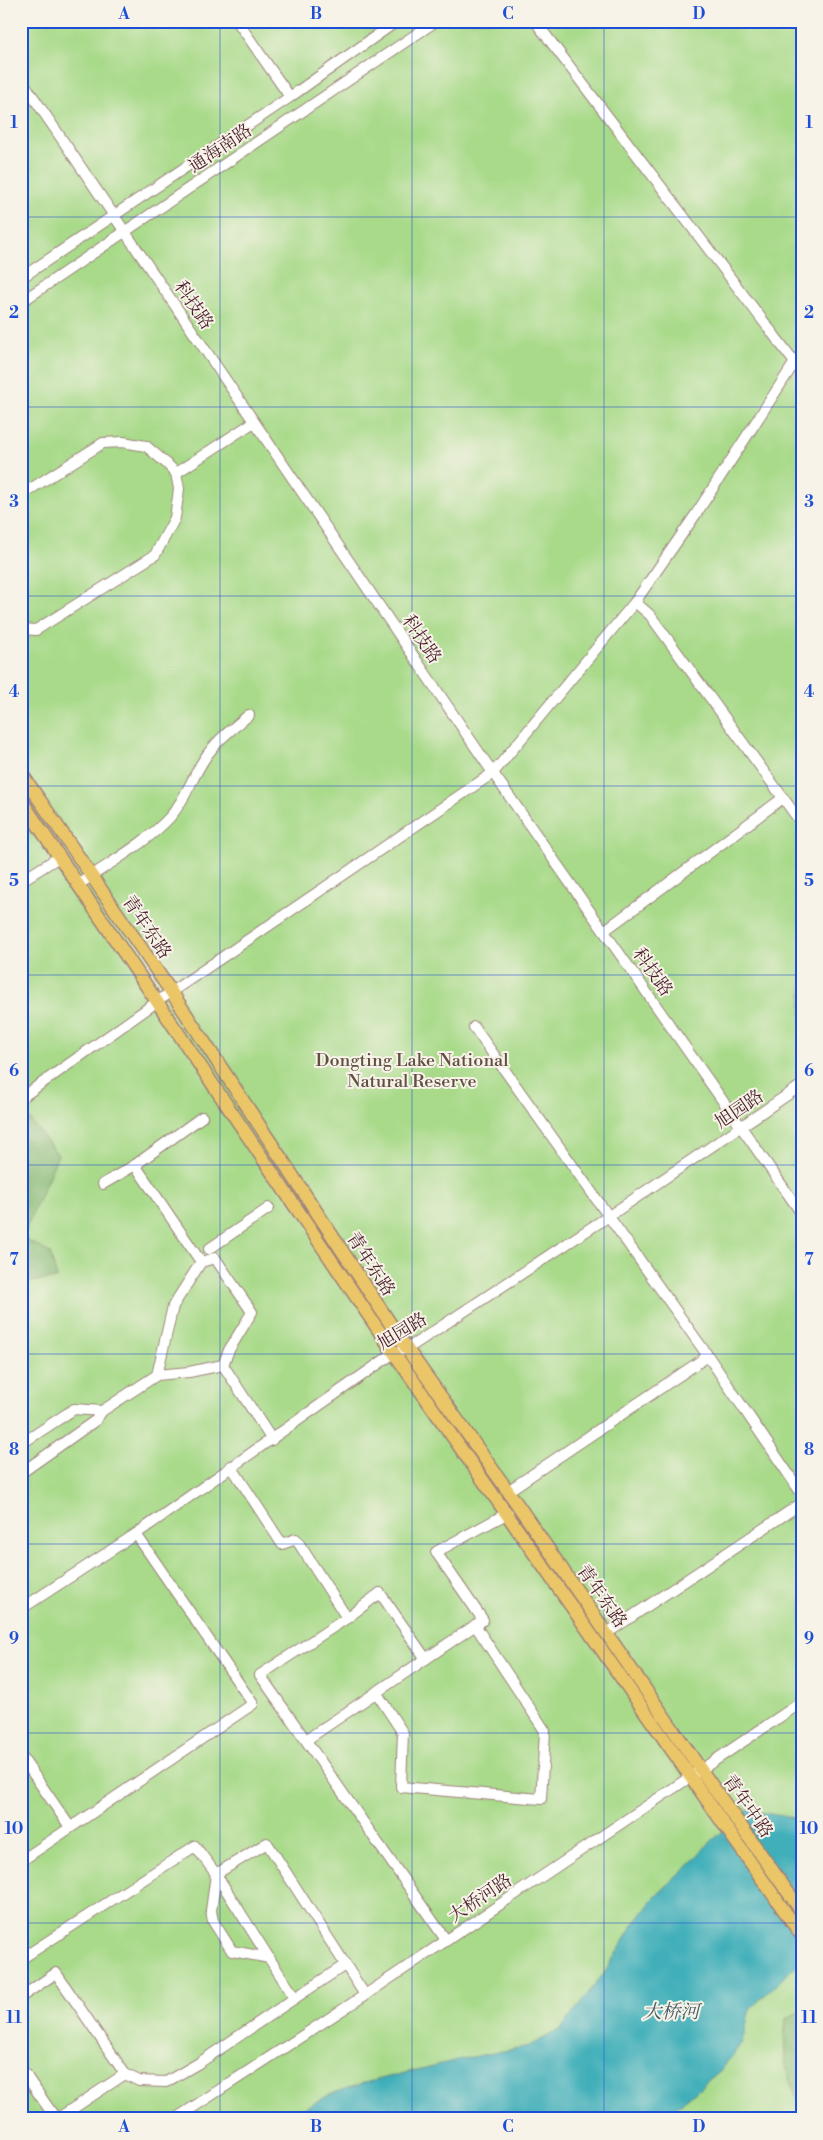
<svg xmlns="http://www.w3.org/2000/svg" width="823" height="2140" viewBox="0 0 823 2140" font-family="'Libre Bodoni','Noto Serif SC',serif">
<rect width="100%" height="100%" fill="#f7f3e8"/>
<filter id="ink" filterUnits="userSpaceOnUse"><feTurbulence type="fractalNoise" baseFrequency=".02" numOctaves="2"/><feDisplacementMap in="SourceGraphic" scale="10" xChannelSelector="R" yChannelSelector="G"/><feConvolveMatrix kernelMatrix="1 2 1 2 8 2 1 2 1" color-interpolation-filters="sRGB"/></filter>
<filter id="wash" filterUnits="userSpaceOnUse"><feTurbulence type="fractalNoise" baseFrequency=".0096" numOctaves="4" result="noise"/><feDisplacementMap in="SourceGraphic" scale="20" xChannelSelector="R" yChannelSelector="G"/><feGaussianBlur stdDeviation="1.12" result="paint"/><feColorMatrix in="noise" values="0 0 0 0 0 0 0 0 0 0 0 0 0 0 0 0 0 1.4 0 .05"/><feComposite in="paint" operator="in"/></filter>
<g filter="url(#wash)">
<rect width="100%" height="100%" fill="#eee5c8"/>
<rect fill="#a8da89" stroke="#797c5a" x="21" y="21" width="781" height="2098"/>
<g fill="#86ba75" stroke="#686c50">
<polygon points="21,1109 58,1155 22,1238 50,1253 57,1278 25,1283 21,1294"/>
<path d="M802 2010V2100L799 2101C783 2072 783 2051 786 2019Z"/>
</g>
<polygon fill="#3fafb9" stroke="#446772" points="747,1810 794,1818 802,1815 802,1960 750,2009 742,2042 722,2069 673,2110 667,2119 283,2119 331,2094 364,2083 462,2059 529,2046 561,2029 607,1969 631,1928 653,1899 692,1862 705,1847"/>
</g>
<g filter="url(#ink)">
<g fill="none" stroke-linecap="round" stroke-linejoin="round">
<defs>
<g id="minor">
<polyline points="237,21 290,97"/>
<polyline points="535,21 802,372"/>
<polyline points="21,79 493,773 802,1214"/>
<polyline points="21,278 290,97 397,21"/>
<polyline points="21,302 436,21"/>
<polyline points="21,495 103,443 123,442 146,446 166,463 176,473"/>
<polyline points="635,602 650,615 802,824"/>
<polyline points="21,629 36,630 155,555 175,518 179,489 176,473 254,422"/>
<polyline points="21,881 59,857"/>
<path d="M78 885C109 863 145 844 170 817 186 799 192 777 205 758 217 740 233 728 249 715"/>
<polyline points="604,931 783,798"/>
<polyline points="474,1027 708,1356 802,1494"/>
<polyline points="21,1098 158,1001 493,773 635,602 696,514 795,362 802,357"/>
<polyline points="103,1184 135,1165"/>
<polyline points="209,1249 269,1208"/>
<polyline points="201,1262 135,1165 202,1117"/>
<polyline points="157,1375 173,1306 201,1262 215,1258 252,1312 229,1350 223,1365"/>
<polyline points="21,1444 74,1409 102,1411"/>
<polyline points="231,1466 282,1544 296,1539 347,1618 260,1675 446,1940"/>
<polyline points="21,1473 96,1420 102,1411 157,1375 189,1372 223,1365 272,1440"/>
<polyline points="508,1491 708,1356"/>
<polyline points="21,1609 136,1534 394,1353 407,1349 609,1216 802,1085"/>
<polyline points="347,1618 380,1593 426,1659"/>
<polyline points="607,1633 802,1503"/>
<polyline points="376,1692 403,1733 401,1787 541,1799 545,1731 475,1625"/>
<polyline points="306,1740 483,1620 436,1552 508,1513"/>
<polyline points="21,1756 70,1827"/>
<polyline points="21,1861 253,1704 136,1534"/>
<polyline points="21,1959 195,1846 216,1874 269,1958"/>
<polyline points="345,1965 295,1998 269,1958 232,1951 213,1921 211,1911 216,1874 267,1843 365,1995"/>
<polyline points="21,1997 56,1973 125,2074 57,2119"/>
<polyline points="21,2068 27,2077"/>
<polyline points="125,2074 139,2081 166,2082 199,2063 295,1998"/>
<polyline points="21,2081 27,2077 56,2119"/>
<polyline points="175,2119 365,1995 802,1702"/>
</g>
<g id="major">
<polyline points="21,773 172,993 407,1349 508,1491 708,1780 802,1912"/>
<polyline points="21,800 394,1353 802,1936"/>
</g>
</defs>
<use href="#minor" stroke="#9c827a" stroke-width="12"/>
<use href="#major" stroke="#9c827a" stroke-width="15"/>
<use href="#minor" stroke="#fff" stroke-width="10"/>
<use href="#major" stroke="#ebc669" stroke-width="12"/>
</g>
</g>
<path fill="none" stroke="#1d4ed8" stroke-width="1" stroke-opacity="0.55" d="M220 21V2119M412 21V2119M604 21V2119M21 217H802M21 407H802M21 596H802M21 786H802M21 975H802M21 1165H802M21 1354H802M21 1544H802M21 1733H802M21 1923H802"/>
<g text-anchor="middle" stroke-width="4" stroke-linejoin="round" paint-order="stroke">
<g font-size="18" fill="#4a1f2b" stroke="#f7f3e8">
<text transform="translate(220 148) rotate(-34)" y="6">通海南路</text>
<text transform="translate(194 305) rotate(56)" y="6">科技路</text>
<text transform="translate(422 639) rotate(56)" y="6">科技路</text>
<text transform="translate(147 927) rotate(56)" y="6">青年东路</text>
<text transform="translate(653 972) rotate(55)" y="6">科技路</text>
<text transform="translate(739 1109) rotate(-34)" y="6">旭园路</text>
<text transform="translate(371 1264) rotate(57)" y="6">青年东路</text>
<text transform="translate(402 1331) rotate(-31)" y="6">旭园路</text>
<text transform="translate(602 1596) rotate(55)" y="6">青年东路</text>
<text transform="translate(748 1806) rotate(55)" y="6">青年中路</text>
<text transform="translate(480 1898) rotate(-34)" y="6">大桥河路</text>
</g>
<g font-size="18" fill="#624e42" stroke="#f7f3e8">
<text x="412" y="1066">Dongting Lake National<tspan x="412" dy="21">Natural Reserve</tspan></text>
</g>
<g font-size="19" font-style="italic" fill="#465964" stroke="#f7f3e8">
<text x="671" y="2018">大桥河</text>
</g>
</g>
<rect width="823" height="2140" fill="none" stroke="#f7f3e8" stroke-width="55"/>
<rect x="28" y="28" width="768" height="2084" fill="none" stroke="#1d4ed8" stroke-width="2"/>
<g font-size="16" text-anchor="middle" font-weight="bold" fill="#1d4ed8">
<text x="124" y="19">A</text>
<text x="316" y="19">B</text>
<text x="508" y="19">C</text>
<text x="699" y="19">D</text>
<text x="14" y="128">1</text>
<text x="809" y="128">1</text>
<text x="14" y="318">2</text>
<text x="809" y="318">2</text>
<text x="14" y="507">3</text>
<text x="809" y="507">3</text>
<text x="14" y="697">4</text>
<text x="809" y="697">4</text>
<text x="14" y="886">5</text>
<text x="809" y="886">5</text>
<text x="14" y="1076">6</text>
<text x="809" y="1076">6</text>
<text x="14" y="1265">7</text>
<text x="809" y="1265">7</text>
<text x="14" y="1455">8</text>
<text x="809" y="1455">8</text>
<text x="14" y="1644">9</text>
<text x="809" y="1644">9</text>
<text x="14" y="1834">10</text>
<text x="809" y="1834">10</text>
<text x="14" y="2023">11</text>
<text x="809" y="2023">11</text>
<text x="124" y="2132">A</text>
<text x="316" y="2132">B</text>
<text x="508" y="2132">C</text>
<text x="699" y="2132">D</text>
</g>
</svg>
